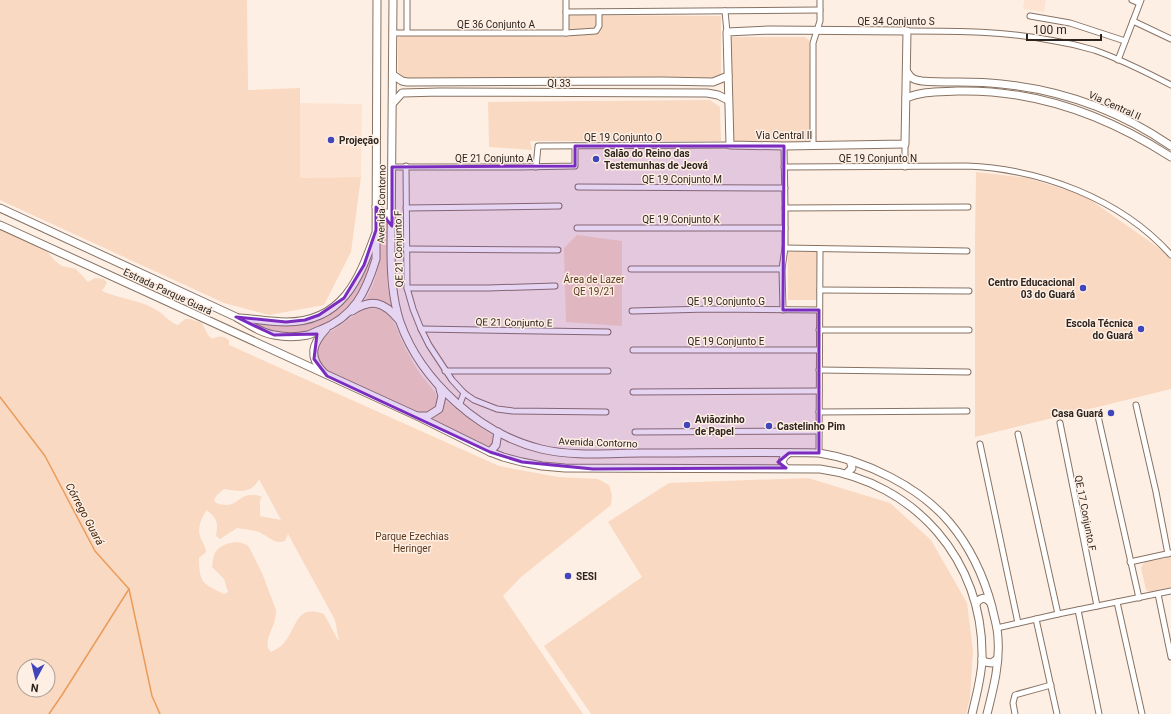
<svg xmlns="http://www.w3.org/2000/svg" width="1171" height="714" viewBox="0 0 1171 714" font-family="Roboto,sans-serif">
<rect width="100%" height="100%" fill="#feefe5"/>
<g fill="#fde4d2">
<polygon points="1024,0 1046,0 1044,12 1023,9"/>
<polygon points="300,103 362,104 361,177 300,178"/>
</g>
<g fill="#f9d9c1" fill-rule="evenodd">
<polygon points="0,0 247,0 248,90 300,88 300,178 361,177 351,252 324,305 269,315 224,303 0,200"/>
<polygon points="569,15 721,16 721,76 713,80 411,79 401,77 398,71 398,38 403,35 569,37"/>
<polygon points="731,37 805,37 809,40 811,140 808,144 733,145 729,41"/>
<polygon points="710,100 720,107 721,141 530,141 532,150 489,147 488,102"/>
<polygon points="976,172 1028,178 1085,196 1166,253 1171,260 1171,389 975,437 975,240"/>
<path d="M380 220H387V284L392 309 363 303C382 277 379 250 380 220Z"/>
<path d="M0 225 40 243 55 261 62 266 76 269 88 282 95 278 104 279 107 283 102 291C120 299 142 300 158 311 165 315 170 323 178 325L185 319H190L202 323 208 335 212 339C218 336 223 335 229 340V345L499 466 558 477 598 479 609 485 612 495 611 505 521 577 503 596 583 714H0ZM259 479 281 520 260 516V500L262 497C242 489 241 504 226 505 223 505 219 504 216 503L214 500 216 496 224 489C239 491 251 495 259 479ZM207 510C218 520 218 522 216 536L220 539 237 528C244 529 252 530 259 532 268 536 275 545 285 541L288 534 335 620 339 642 324 614C296 603 297 628 284 643 281 647 276 649 271 652L268 648C265 636 277 625 276 610L262 573 249 547C242 539 226 542 218 549 213 553 213 561 212 567L224 579 228 592 224 594C203 584 199 583 199 558L206 552C205 545 202 542 200 536 197 528 202 516 207 510ZM24 666H48V690H24Z"/>
<polygon points="577,235 622,241 622,326 566,322 564,248"/>
<path d="M371 250C372 284 350 314 319 328 312 331 304 334 295 334 282 334 269 329 256 324 266 325 277 327 287 326 320 324 349 307 362 276 365 267 368 258 371 250Z"/>
<polygon points="788,252 817,252 816,300 788,300"/>
<path d="M366 308C375 308 383 309 389 315 396 323 398 334 403 343 407 353 413 362 419 372 424 380 437 391 438 400 440 411 427 414 419 412L326 370 318 362 316 349 322 338 359 312Z"/>
<path d="M445 400 481 428 494 436 495 439 494 443 489 446 483 444 429 420C440 414 441 412 445 400Z"/>
<polygon points="808,478 890,503 931,540 967,603 973,650 970,698 966,714 591,714 544,646 642,577 608,522 669,483"/>
<polygon points="1171,557 1171,587 1150,592 1146,590 1141,568 1144,562"/>
</g>
<g fill="none" stroke-linecap="round" stroke-linejoin="round">
<g stroke="#ea9c5c" stroke-width="1.5">
<polyline points="0,397 45,456 95,551 129,589 152,696 160,714"/>
<polyline points="49,714 62,695 129,589"/>
</g>
<defs>
<g id="street">
<polyline points="1132,0 1139,3"/>
<polyline points="725,11 727,32"/>
<polyline points="566,12 820,10"/>
<polyline points="1030,16 1070,23 1125,41"/>
<polyline points="1133,21 1171,39"/>
<path d="M907 31C957 31 1006 31 1055 41 1068 43 1081 46 1094 50 1120 59 1146 72 1171 85"/>
<polyline points="407,32 407,0"/>
<polyline points="393,33 566,33 566,0"/>
<polyline points="566,33 596,31 599,26 599,12"/>
<polyline points="1118,60 1141,0"/>
<polyline points="813,145 813,43 820,21 820,0"/>
<polyline points="406,166 407,288 413,309 421,329 429,345 452,380 464,393 474,400 497,409 513,411 606,412"/>
<polyline points="392,167 518,167 575,166 575,146"/>
<polyline points="536,167 538,146 730,145"/>
<path d="M784 167 967 166C1041 169 1121 199 1171 255"/>
<polyline points="905,167 905,144"/>
<polyline points="578,187 785,188"/>
<polyline points="406,208 559,206"/>
<polyline points="785,208 968,207"/>
<polyline points="577,228 785,228"/>
<polyline points="785,248 967,251"/>
<polyline points="406,249 558,250"/>
<polyline points="631,269 782,269"/>
<polyline points="407,288 488,288 555,286"/>
<polyline points="820,290 969,291"/>
<polyline points="783,310 782,269 785,248 785,208 784,146"/>
<polyline points="632,311 708,309 819,310"/>
<polyline points="421,329 608,332"/>
<polyline points="819,330 969,330"/>
<polyline points="633,350 819,350"/>
<polyline points="819,370 968,372"/>
<polyline points="445,371 608,371"/>
<polyline points="633,392 819,391"/>
<polyline points="1136,405 1156,492 1168,554"/>
<polyline points="459,406 464,393"/>
<polyline points="819,412 967,411"/>
<polyline points="1098,416 1139,598"/>
<polyline points="1060,423 1097,606"/>
<polyline points="635,432 819,431"/>
<polyline points="1018,434 1058,614"/>
<polyline points="980,444 1018,623"/>
<polyline points="819,453 820,249"/>
<polyline points="1130,562 1171,553"/>
<polyline points="1158,594 1171,657"/>
<polyline points="1117,602 1142,714"/>
<polyline points="1078,610 1099,714"/>
<polyline points="1036,619 1057,714"/>
<polyline points="997,628 1058,614 1171,591"/>
<polyline points="1015,714 1013,703 1015,695 1051,685"/>
</g>
<g id="secondary">
<path d="M393 0 391 247C391 273 392 297 400 322 421 381 480 434 541 449 574 457 610 453 643 453 702 453 760 452 819 453 865 460 920 487 950 523 970 547 984 577 992 607 994 617 998 628 998 639 1000 664 993 690 987 714"/>
<polygon points="770,30 907,31 905,144 784,146 730,145 727,32"/>
<path d="M907 72C911 79 915 80 922 81 948 83 975 81 1001 84 1062 90 1120 111 1171 146"/>
<polyline points="393,75 402,81 407,82 662,81 713,82 728,76"/>
<path d="M906 98C922 91 939 92 957 91 1035 89 1106 115 1171 157"/>
<polyline points="393,103 402,93 440,92 707,93 718,95 728,100"/>
<polyline points="376,207 383,213 392,213"/>
<path d="M0 208 236 317C248 324 261 333 274 335 284 337 298 337 308 335 312 334 316 331 320 330 354 317 366 292 376 259L377 0"/>
<path d="M0 225 417 416 490 452 503 457 522 462 542 466 565 468 820 469C915 482 984 561 982 658 982 676 976 696 972 714"/>
<path d="M352 311C372 298 384 302 398 319"/>
<path d="M240 318C255 319 271 322 286 322 342 322 359 280 375 235"/>
<path d="M324 373C308 357 312 344 326 329"/>
<polyline points="419,416 428,416 439,409 442,396 440,389"/>
<polyline points="490,452 496,445 498,432"/>
<path d="M786 468C780 463 782 457 789 453"/>
<polyline points="846,474 852,468 850,460"/>
<path d="M976 604C979 598 985 596 990 602"/>
<polyline points="982,659 985,662 992,663 997,659"/>
</g>
</defs>
<use href="#street" stroke="#887363" stroke-width="7"/>
<use href="#secondary" stroke="#887363" stroke-width="9"/>
<use href="#street" stroke="#fff" stroke-width="5"/>
<use href="#secondary" stroke="#fff" stroke-width="7"/>
</g>
<path fill="#7b2cbf" fill-opacity="0.2" stroke="#7b2cbf" stroke-width="3" stroke-linejoin="round" d="M575 146H784L783 310H819V453H789L778 462 786 468 593 469 522 462 490 452 327 376 314 359 317 334 274 335 236 317 286 322 305 320 319 315 344 298 364 265 376 230V207L392 226V167L575 166Z"/>
<g fill="#4145ba" stroke="#feefe5" stroke-width="1.5">
<circle cx="331" cy="140" r="4"/>
<circle cx="596" cy="159" r="4"/>
<circle cx="1083" cy="288" r="4"/>
<circle cx="1141" cy="329" r="4"/>
<circle cx="1111" cy="413" r="4"/>
<circle cx="687" cy="425" r="4"/>
<circle cx="769" cy="426" r="4"/>
<circle cx="568" cy="576" r="4"/>
</g>
<g text-anchor="middle" stroke-width="3" stroke-linejoin="round" paint-order="stroke">
<g font-size="10" fill="#2d241d" stroke="#feefe5">
<text x="896" y="25">QE 34 Conjunto S</text>
<text x="496" y="28">QE 36 Conjunto A</text>
<text x="559" y="87">QI 33</text>
<text transform="translate(1115 105) rotate(24)" y="4">Via Central II</text>
<text x="784" y="139">Via Central II</text>
<text x="623" y="141">QE 19 Conjunto O</text>
<text x="494" y="162">QE 21 Conjunto A</text>
<text x="878" y="162">QE 19 Conjunto N</text>
<text x="682" y="183">QE 19 Conjunto M</text>
<text transform="translate(381 204) rotate(-89)" y="4">Avenida Contorno</text>
<text x="681" y="223">QE 19 Conjunto K</text>
<text transform="translate(398 249) rotate(-91)" y="4">QE 21 Conjunto F</text>
<text transform="translate(168 291) rotate(25)" y="4">Estrada Parque Guará</text>
<text x="726" y="305">QE 19 Conjunto G</text>
<text transform="translate(514 322) rotate(1)" y="4">QE 21 Conjunto E</text>
<text x="726" y="345">QE 19 Conjunto E</text>
<text transform="translate(598 442) rotate(2)" y="4">Avenida Contorno</text>
<text transform="translate(1086 513) rotate(79)" y="4">QE 17 Conjunto F</text>
</g>
<g font-size="10" font-weight="bold" fill="#2d241d" stroke="#feefe5" text-anchor="start">
<text x="339" y="144">Projeção</text>
<text x="604" y="157">Salão do Reino das<tspan x="604" dy="12">Testemunhas de Jeová</tspan></text>
<text x="1075" y="286" text-anchor="end">Centro Educacional<tspan x="1075" dy="12">03 do Guará</tspan></text>
<text x="1133" y="327" text-anchor="end">Escola Técnica<tspan x="1133" dy="12">do Guará</tspan></text>
<text x="1103" y="417" text-anchor="end">Casa Guará</text>
<text x="695" y="423">Aviãozinho<tspan x="695" dy="12">de Papel</tspan></text>
<text x="777" y="430">Castelinho Pim</text>
<text x="576" y="580">SESI</text>
</g>
<g font-size="10" fill="#59381d" stroke="#feefe5">
<text x="594" y="283">Área de Lazer<tspan x="594" dy="12">QE 19/21</tspan></text>
<text x="412" y="540">Parque Ezechias<tspan x="412" dy="12">Heringer</tspan></text>
</g>
<g font-size="11" font-style="italic" fill="#422307" stroke="#feefe5">
<text transform="translate(85 514) rotate(62)" y="4">Córrego Guará</text>
</g>
</g>
<g transform="translate(36 678) rotate(187)"><circle r="19" fill="#feefe5" stroke="#aa9e95"/>
<path d="M0-3L7 15L0 10L-7 15Z" fill="#4145ba"/>
<text y="-6" font-size="11" font-weight="bold" text-anchor="middle" fill="#2d241d">N</text>
</g>
<path d="M1027 34v6h74v-6" fill="none" stroke="#2d241d" stroke-width="2"/>
<text x="1033" y="34" font-size="12" fill="#2d241d" stroke="#feefe5" stroke-width="3" paint-order="stroke">100 m</text>
</svg>
